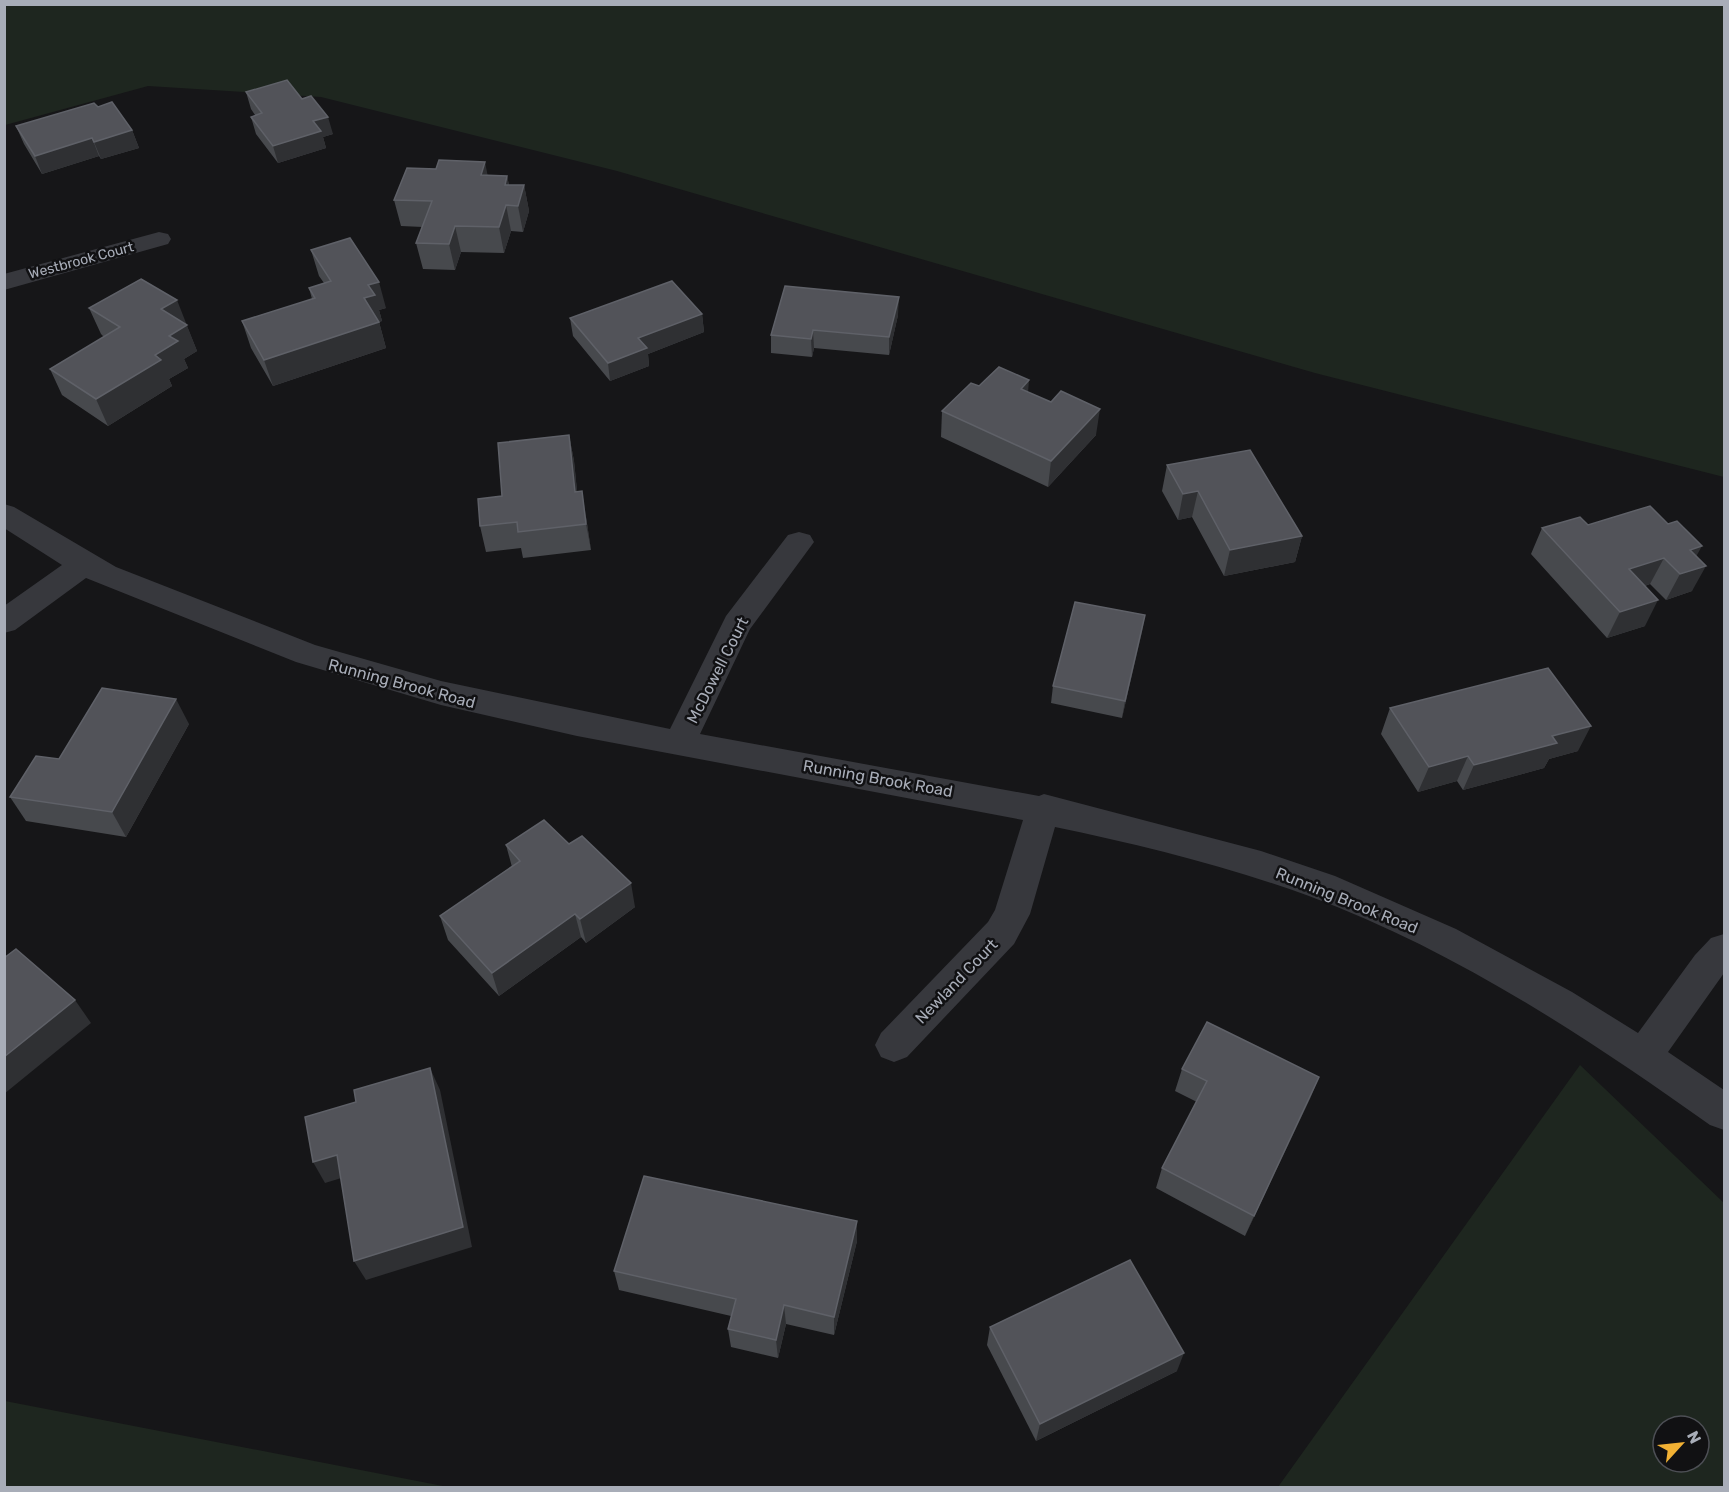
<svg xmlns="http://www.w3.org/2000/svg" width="1729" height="1492" viewBox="0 0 1729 1492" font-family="Rubik,sans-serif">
<rect width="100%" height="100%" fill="#161618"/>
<g fill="#1e261f" fill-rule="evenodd">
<polygon points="5,5 1724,5 1724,477 1315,373 617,171 321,97 148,86 5,125"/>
<path d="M1580 1065 1724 1203V1487H1278ZM1663 1426H1699V1462H1663Z"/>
<polygon points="4,1401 5,1401 448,1487 5,1487"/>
</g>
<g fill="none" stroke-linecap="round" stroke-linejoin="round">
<g fill="#37383d" fill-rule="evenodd">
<polygon points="159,232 168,234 171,239 168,244 4,290 4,274"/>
<path d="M4 504 14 507 116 567 315 645 441 681 670 729 726 616 788 535 799 532 810 535 814 542 750 629 700 734 1039 796 1044 794 1261 851 1335 876 1456 929 1572 992 1638 1033 1695 955 1711 938 1724 934V973L1668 1052 1724 1090V1130L1710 1125C1585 1036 1454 950 1309 896 1227 866 1141 845 1055 827L1030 914 1014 944 907 1057 894 1062 881 1057 875 1045 881 1033 988 922 995 910 1023 820 577 736 441 705 296 662 86 578 15 630 4 633V606L62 565 4 528Z"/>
</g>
</g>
<g fill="#47494d">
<polygon points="246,92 302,99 333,134 323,137 326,148 278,163 256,134 251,117 255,115 251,109"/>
<polygon points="98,107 132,130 139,148 101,159 99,156 42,174 24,144 16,126"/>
<polygon points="488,175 507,176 509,185 524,185 529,211 523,232 511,231 504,253 461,252 455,270 423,269 416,243 423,227 401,226 394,200"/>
<polygon points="311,250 386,308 379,310 382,321 379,322 386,348 273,386 251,348 242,321 312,299 309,288 324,283 319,276"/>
<polygon points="89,308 186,324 197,351 184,359 188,368 169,379 172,386 108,426 62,395 50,369 104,337 101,334"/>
<polygon points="702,314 704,332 648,354 649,366 610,381 573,336 570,318"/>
<polygon points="898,315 889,355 814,348 812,357 771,353 771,335"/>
<polygon points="979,386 1028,392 1096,435 1048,487 941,437 942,411"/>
<polygon points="569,435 574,461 577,492 586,517 591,550 523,558 521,548 486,552 480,526 502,496"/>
<polygon points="1167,465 1302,536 1295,562 1224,576 1192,517 1178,520 1162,491"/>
<polygon points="1588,525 1697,556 1692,591 1666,600 1650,584 1645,586 1645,626 1607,638 1531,554 1542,528"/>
<polygon points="1145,615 1122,718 1051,703 1053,686"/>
<polygon points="1390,708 1578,751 1549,759 1544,768 1463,790 1457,781 1418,792 1381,734"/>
<polygon points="189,724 126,837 26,821 10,797 59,759"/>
<polygon points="569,844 635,907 586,943 581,937 499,996 448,940 440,916 512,867 506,845"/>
<polygon points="1182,1069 1319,1077 1245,1236 1156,1188 1162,1168 1197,1102 1175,1091"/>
<polygon points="857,1241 834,1335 786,1324 778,1358 731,1347 728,1329 731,1316 619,1290 614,1271"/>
<polygon points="990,1327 1177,1371 1036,1441 987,1345"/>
</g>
<g fill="#2f3033">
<polygon points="328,117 333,134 323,137 326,148 278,163 273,146 313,121"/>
<polygon points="132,130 139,148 101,159 94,142"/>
<polygon points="92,138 99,156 42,174 35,156"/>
<polygon points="485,162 490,187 481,175"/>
<polygon points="507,176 512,202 505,185"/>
<polygon points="524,185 529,211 523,232 518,206"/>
<polygon points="506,205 511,231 504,253 499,227"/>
<polygon points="455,226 461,252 455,270 449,244"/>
<polygon points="379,282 386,308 379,310 382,321 371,324 364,298 368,285"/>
<polygon points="899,297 898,315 889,355 889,337"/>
<polygon points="177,300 197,351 184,359 188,368 169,379 172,386 108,426 96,399 161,309"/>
<polygon points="702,314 704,332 648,354 649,366 610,381 608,363 638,338"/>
<polygon points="379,322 386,348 273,386 264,360"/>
<polygon points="813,330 814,348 812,357 811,339"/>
<polygon points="1029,380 1027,406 1021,389"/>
<polygon points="1100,409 1096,435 1048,487 1051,461"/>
<polygon points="569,435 574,461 580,518 575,492"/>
<polygon points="582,491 586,517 591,550 586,524"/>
<polygon points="1198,491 1192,517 1178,520 1183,494"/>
<polygon points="1302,536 1295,562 1224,576 1230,550"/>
<polygon points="1702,546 1688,571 1706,566 1692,591 1666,600 1680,574 1690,550"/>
<polygon points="1664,558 1650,584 1616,595 1629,569"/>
<polygon points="1658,600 1645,626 1607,638 1620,612"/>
<polygon points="1145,615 1142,632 1122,718 1125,701"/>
<polygon points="176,699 189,724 126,837 112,812"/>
<polygon points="1591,726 1578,751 1549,759 1544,768 1463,790 1474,765 1552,736"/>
<polygon points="1468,756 1457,781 1418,792 1429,767"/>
<polygon points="631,883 635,907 586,943 580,919"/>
<polygon points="575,914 581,937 499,996 492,973"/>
<polygon points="75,1000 91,1023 4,1094 4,1057"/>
<polygon points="430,1068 440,1090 472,1247 366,1280 354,1261"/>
<polygon points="1319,1077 1310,1099 1245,1236 1254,1216"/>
<polygon points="337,1155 348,1176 325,1183 313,1162"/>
<polygon points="857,1221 857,1241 834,1335 834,1317"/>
<polygon points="784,1305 786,1324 778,1358 776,1340"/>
<polygon points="1184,1353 1177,1371 1036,1441 1040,1424"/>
</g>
<g fill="#525359" stroke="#5f6168" stroke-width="1.5">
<polygon points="287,80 302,99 311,96 328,117 313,121 321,131 273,146 251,117 262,113 246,92"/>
<polygon points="112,102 132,130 94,142 92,138 35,156 16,126 94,103 98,107"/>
<polygon points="439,160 485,162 481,175 507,176 505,185 524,185 518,206 506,205 499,227 455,226 449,244 416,243 432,201 394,200 407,168 436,169"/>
<polygon points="350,238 379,282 368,285 375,295 364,298 379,322 264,360 242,321 315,298 309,288 331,281 311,250"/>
<polygon points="141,279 177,300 161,309 187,325 169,336 178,341 155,355 161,360 96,399 50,369 120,327 89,308"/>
<polygon points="672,281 702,314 638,338 647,348 608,363 570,318"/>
<polygon points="785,286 899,297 889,337 813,330 811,339 771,335"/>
<polygon points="999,367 1029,380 1021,389 1051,402 1061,391 1100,409 1051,461 942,411 971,383 979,386"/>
<polygon points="569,435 575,492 582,491 586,524 518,532 517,522 480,526 478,499 502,496 498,443"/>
<polygon points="1250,450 1302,536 1230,550 1198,491 1183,494 1167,465"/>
<polygon points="1650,506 1668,524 1677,521 1702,546 1690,550 1706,566 1680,574 1664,558 1629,569 1658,600 1620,612 1542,528 1580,517 1588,525"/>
<polygon points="1075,602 1145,615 1125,701 1053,686"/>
<polygon points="1548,668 1591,726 1552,736 1557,743 1474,765 1468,756 1429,767 1390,708"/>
<polygon points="102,688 176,699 112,812 10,797 36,756 59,759"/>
<polygon points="544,820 569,844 582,836 631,883 580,919 575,914 492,973 440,916 520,861 506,845"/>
<polygon points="16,949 75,1000 4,1057 4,958"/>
<polygon points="1207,1022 1319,1077 1254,1216 1162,1168 1207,1081 1182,1069"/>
<polygon points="430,1068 463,1227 354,1261 337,1155 313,1162 305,1117 356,1102 354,1090"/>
<polygon points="644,1176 857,1221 834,1317 784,1305 776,1340 728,1329 736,1299 614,1271"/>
<polygon points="1130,1260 1184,1353 1040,1424 990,1327"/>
</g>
<g text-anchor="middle" stroke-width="5" stroke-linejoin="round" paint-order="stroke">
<g font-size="14" fill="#a8adb8" stroke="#111113">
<text transform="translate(81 260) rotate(-15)" y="5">Westbrook Court</text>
</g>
<g font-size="16" fill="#a8adb8" stroke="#111113">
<text transform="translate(717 670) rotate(-63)" y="6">McDowell Court</text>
<text transform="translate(402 683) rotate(15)" y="6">Running Brook Road</text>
<text transform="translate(878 778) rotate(10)" y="6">Running Brook Road</text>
<text transform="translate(1347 900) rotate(22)" y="6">Running Brook Road</text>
<text transform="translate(956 981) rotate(-46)" y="6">Newland Court</text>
</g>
</g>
<rect width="1729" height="1492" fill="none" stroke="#a8adb8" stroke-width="12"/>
<g transform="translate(1681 1444) rotate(63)"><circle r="28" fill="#111113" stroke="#4d4f55" stroke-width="1.5"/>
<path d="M0-4.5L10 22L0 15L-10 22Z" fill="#f2b134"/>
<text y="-9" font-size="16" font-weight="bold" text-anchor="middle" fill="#a8adb8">N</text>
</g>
</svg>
